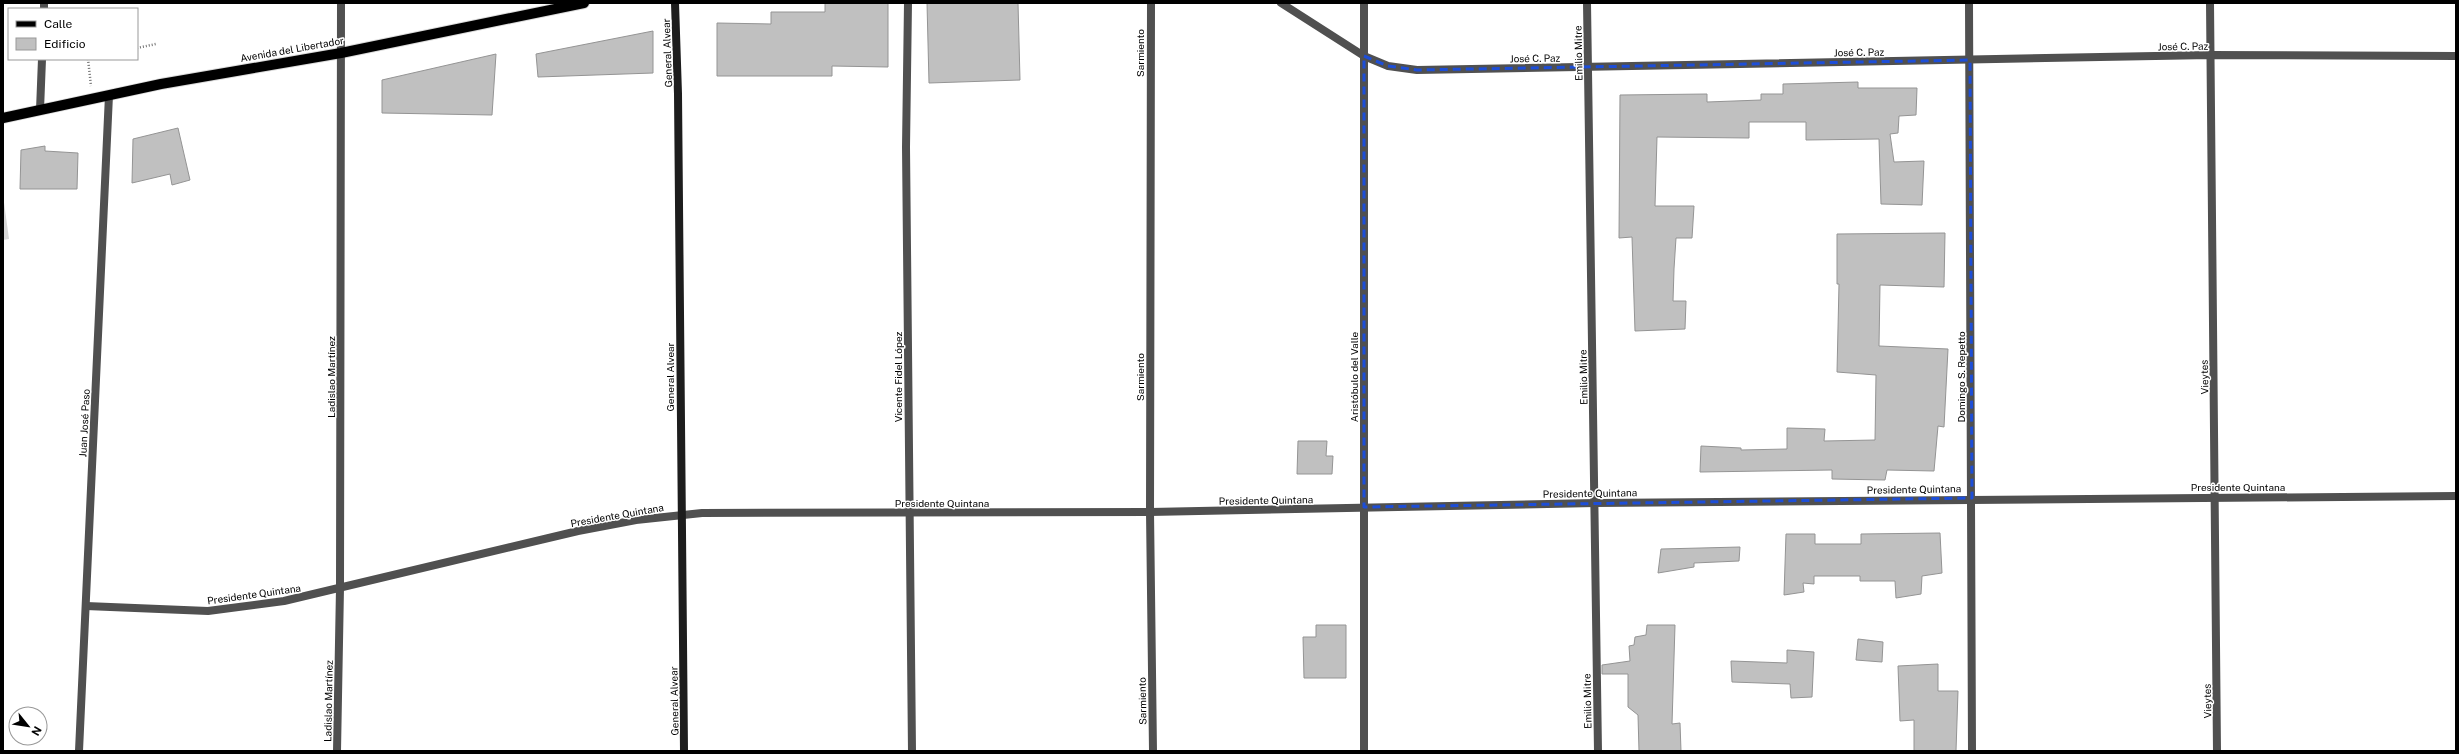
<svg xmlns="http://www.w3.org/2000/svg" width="2459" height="754" viewBox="0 0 2459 754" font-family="'Public Sans',sans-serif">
<rect width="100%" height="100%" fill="#fff"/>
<polygon fill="#d7d7d7" points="3,195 9,239 3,240"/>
<g fill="#c0c0c0" stroke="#949494">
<polygon points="825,3 888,3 888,67 832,66 832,76 717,76 717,23 771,24 771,12 825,12"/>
<polygon points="927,3 1018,3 1020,80 929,83"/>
<polygon points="653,31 653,73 538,77 536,54"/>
<polygon points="496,54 492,115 382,113 382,80"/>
<polygon points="1858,82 1858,88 1917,88 1916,115 1899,116 1898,133 1890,134 1894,162 1924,161 1922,205 1881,204 1879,139 1806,140 1806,122 1749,122 1749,138 1657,137 1655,206 1694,206 1692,238 1676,238 1674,269 1673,301 1686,301 1685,329 1635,331 1632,237 1619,238 1620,95 1707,94 1707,102 1761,100 1761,94 1783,94 1783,84"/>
<polygon points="178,128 190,180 172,185 170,174 132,183 133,139"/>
<polygon points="45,146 45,151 78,153 77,189 20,189 21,150"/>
<polygon points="1945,233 1944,287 1880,285 1879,346 1948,349 1944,427 1938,426 1934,471 1887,470 1885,480 1832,479 1832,470 1700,472 1701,446 1741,448 1741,450 1787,449 1787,428 1825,429 1824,441 1875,440 1876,375 1837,372 1839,284 1837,284 1837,234"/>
<polygon points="1298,441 1327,441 1326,456 1333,456 1332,474 1297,474"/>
<polygon points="1940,533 1942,573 1922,576 1921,594 1896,598 1895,581 1860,581 1860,576 1814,576 1814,584 1803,583 1804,592 1784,595 1786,534 1815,534 1815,544 1861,544 1861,534"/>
<polygon points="1740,547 1739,561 1694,563 1694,567 1658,573 1661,549"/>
<polygon points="1316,625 1346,625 1346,678 1304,678 1303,637 1316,637"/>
<polygon points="1647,625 1675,625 1672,724 1680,723 1681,751 1639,751 1638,715 1628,707 1628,674 1602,674 1602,665 1630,661 1629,646 1634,645 1635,637 1646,635"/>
<polygon points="1858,639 1883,642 1882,662 1856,660"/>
<polygon points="1787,650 1814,652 1812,697 1791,698 1790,684 1732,682 1731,661 1787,663"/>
<polygon points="1938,664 1938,691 1958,691 1956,751 1914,751 1914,720 1900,721 1898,666"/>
</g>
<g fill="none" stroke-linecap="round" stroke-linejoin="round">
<defs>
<polyline id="primary" points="3,118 161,84 341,53 584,3"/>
</defs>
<use href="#primary" stroke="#dbdbdb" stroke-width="12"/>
<g stroke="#727272" stroke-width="2.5" stroke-dasharray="1 2" stroke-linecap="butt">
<polyline points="137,48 156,44"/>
<polyline points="88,59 91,86"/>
</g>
<g stroke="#505050" stroke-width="8">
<polyline points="908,3 906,147 912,751"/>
<polyline points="1151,3 1150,512 1153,751"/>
<polyline points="1281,3 1364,56 1388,66 1417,70 2210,55 2456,56"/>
<polyline points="1587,3 1598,751"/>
<polyline points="1969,3 1972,751"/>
<polyline points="2210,3 2217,751"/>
<polyline points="44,9 44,3"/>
<polyline points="40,110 42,59"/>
<polyline points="86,606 208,611 284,601 578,531 636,520 702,513 1150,512 1595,503 2456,496"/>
<polyline points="79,751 109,95"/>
<polyline points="337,751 340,588 341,3"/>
<polyline points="1364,751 1364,3"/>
</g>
<polyline stroke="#1d1d1d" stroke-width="8" points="675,3 678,94 684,751"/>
<use href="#primary" stroke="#000" stroke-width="10"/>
</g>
<path fill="none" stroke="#1d4ed8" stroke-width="3" stroke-dasharray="8 5" stroke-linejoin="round" d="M1364 56 1388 66 1417 70 1970 60 1972 498 1364 507Z"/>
<g text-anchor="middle" stroke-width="3" stroke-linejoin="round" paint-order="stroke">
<g font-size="10" fill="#000" stroke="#fff">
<text transform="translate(2183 46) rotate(-1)" y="4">José C. Paz</text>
<text transform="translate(292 49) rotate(-10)" y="4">Avenida del Libertador</text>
<text transform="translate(1859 52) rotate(-1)" y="4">José C. Paz</text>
<text transform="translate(667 53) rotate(-92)" y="4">General Alvear</text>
<text transform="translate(1140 53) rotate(-90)" y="4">Sarmiento</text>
<text transform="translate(1578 53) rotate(-91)" y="4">Emilio Mitre</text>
<text transform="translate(1535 58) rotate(-1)" y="4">José C. Paz</text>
<text transform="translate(331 377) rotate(-90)" y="4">Ladislao Martínez</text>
<text transform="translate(670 377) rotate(-90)" y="4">General Alvear</text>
<text transform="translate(898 377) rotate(-90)" y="4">Vicente Fidel López</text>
<text transform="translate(1140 377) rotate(-90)" y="4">Sarmiento</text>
<text transform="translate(1354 377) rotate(-90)" y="4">Aristóbulo del Valle</text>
<text transform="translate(1583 377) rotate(-91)" y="4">Emilio Mitre</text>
<text transform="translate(1961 377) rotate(-90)" y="4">Domingo S. Repetto</text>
<text transform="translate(2204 377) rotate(-91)" y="4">Vieytes</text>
<text transform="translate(84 423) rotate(-87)" y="4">Juan José Paso</text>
<text x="2238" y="491">Presidente Quintana</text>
<text transform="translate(1914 489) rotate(-1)" y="4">Presidente Quintana</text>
<text transform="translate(1590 493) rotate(-1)" y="4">Presidente Quintana</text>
<text transform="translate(1266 500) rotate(-1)" y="4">Presidente Quintana</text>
<text x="942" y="507">Presidente Quintana</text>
<text transform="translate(617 515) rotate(-10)" y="4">Presidente Quintana</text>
<text transform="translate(254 594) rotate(-8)" y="4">Presidente Quintana</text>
<text transform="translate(328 701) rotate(-89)" y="4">Ladislao Martínez</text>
<text transform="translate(674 701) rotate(-91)" y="4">General Alvear</text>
<text transform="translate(1142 701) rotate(-91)" y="4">Sarmiento</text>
<text transform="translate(1587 701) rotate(-91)" y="4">Emilio Mitre</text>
<text transform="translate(2207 701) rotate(-91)" y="4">Vieytes</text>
</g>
</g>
<rect width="2459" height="754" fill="none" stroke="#000000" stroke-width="8"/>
<rect x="8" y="8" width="130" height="52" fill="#ffffff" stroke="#999999"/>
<rect x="16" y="21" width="20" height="6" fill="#000000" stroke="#999999"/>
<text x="44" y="28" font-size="12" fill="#000000">Calle</text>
<rect x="16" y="38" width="20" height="12" fill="#c0c0c0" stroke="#999999"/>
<text x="44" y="48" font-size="12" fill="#000000">Edificio</text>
<g transform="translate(28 726) rotate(120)"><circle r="19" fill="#ffffff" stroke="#999999"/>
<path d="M0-3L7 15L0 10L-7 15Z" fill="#000000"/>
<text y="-6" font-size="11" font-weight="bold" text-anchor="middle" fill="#000000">N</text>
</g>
</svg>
